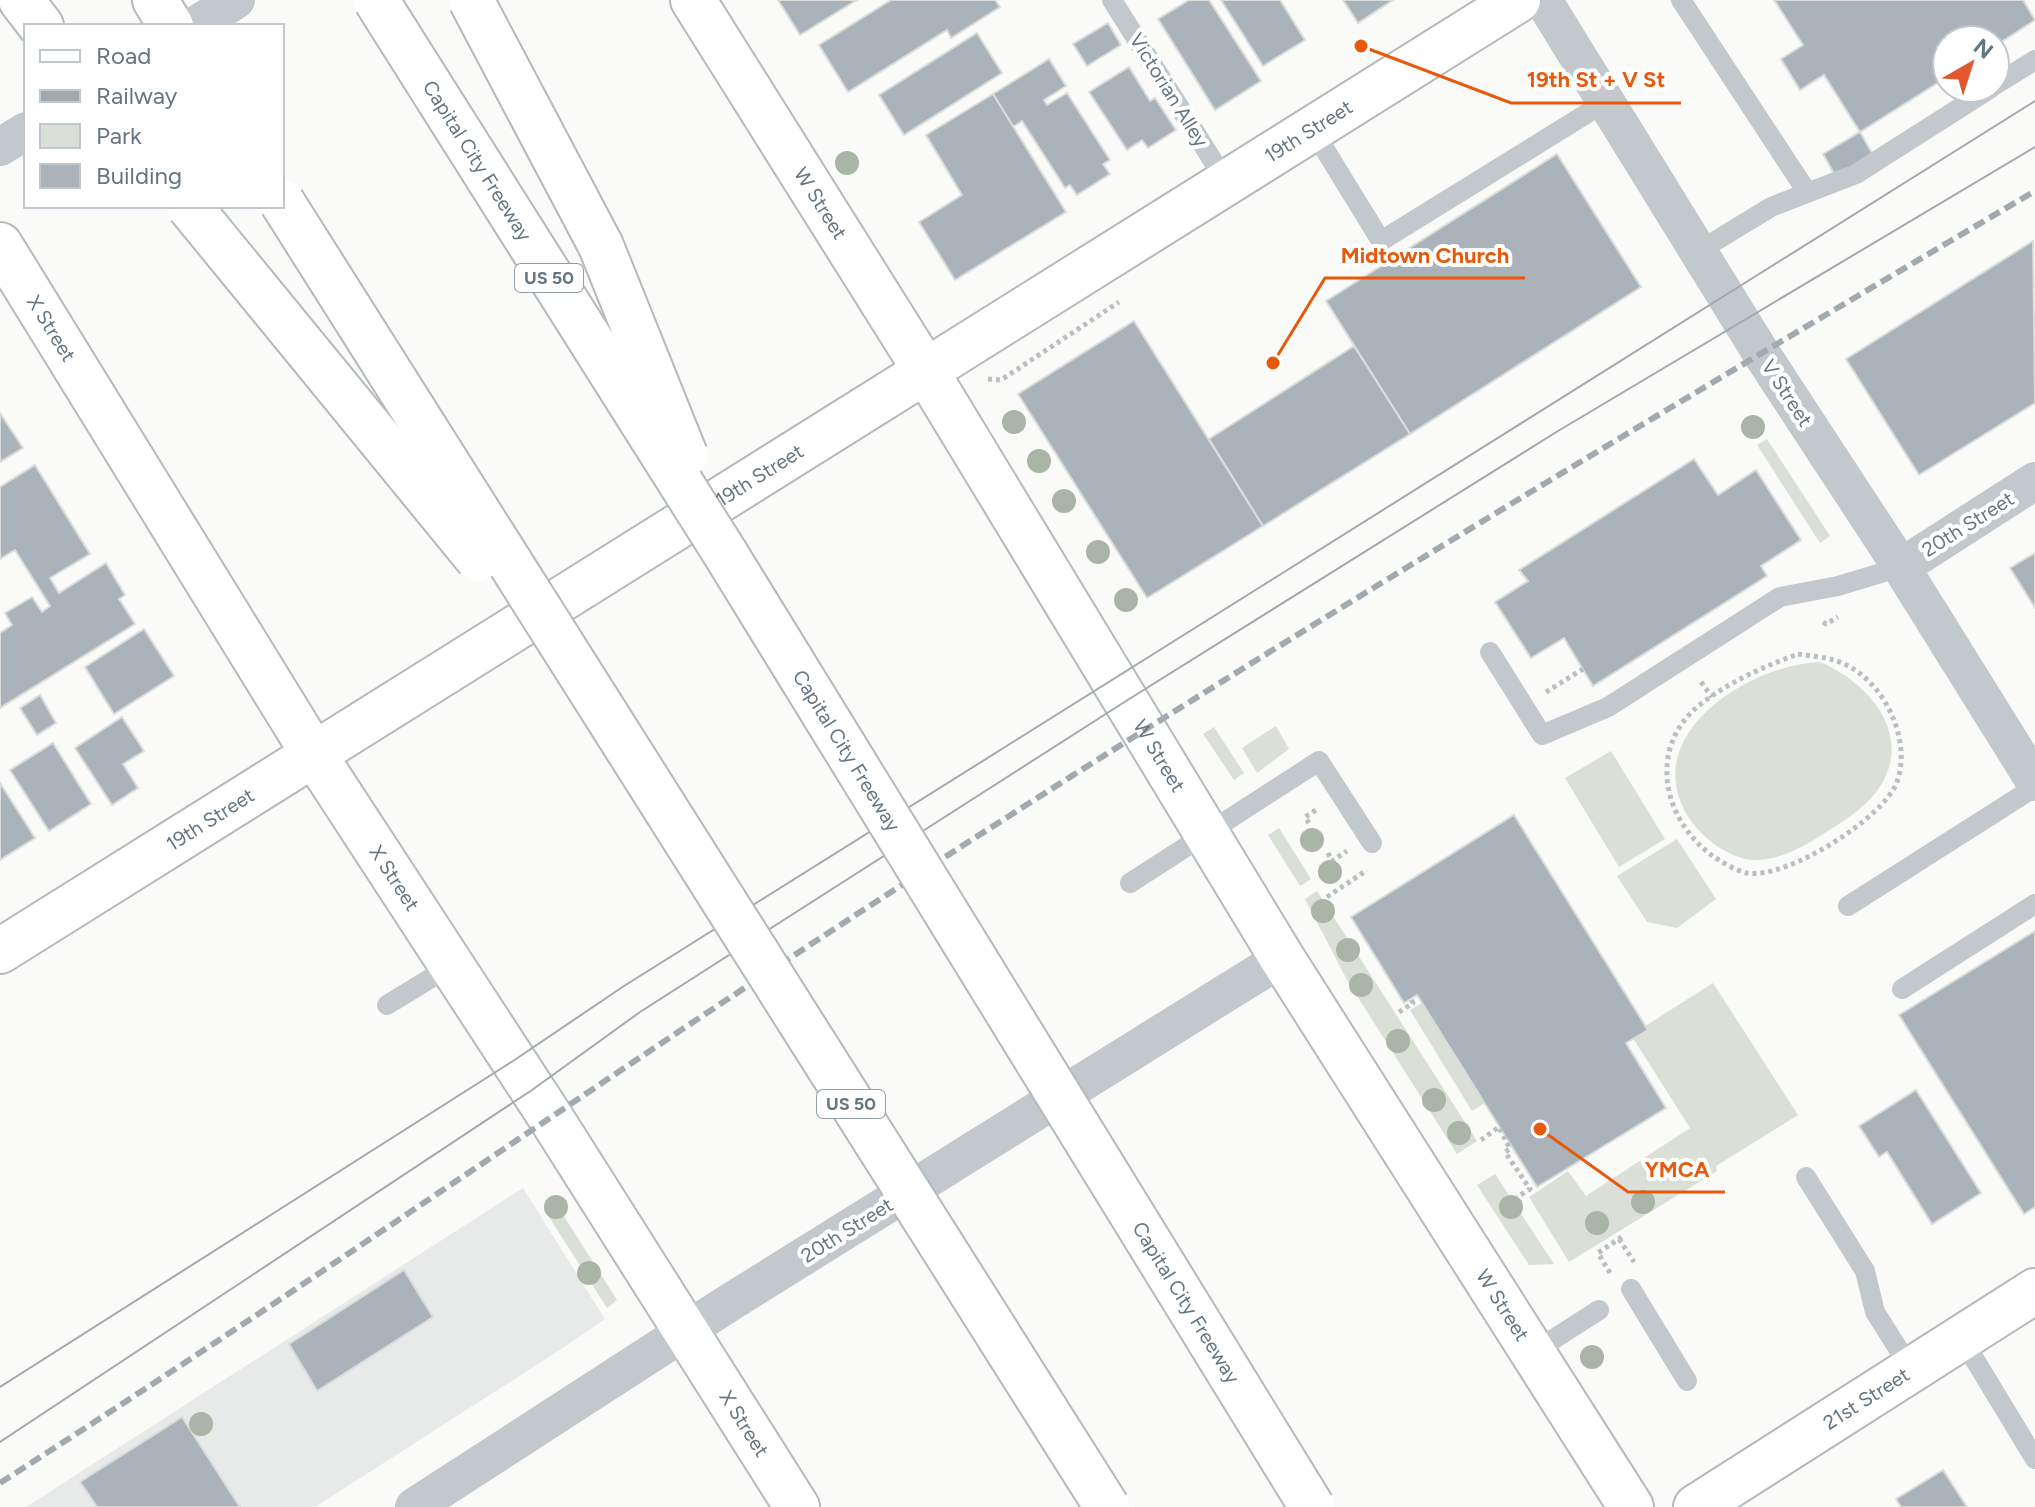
<svg xmlns="http://www.w3.org/2000/svg" width="2035" height="1507" viewBox="0 0 2035 1507" font-family="Figtree,sans-serif">
<rect width="100%" height="100%" fill="#fafaf8"/>
<polygon fill="#e8e9e9" points="523,1188 605,1319 560,1350 315,1507 26,1507"/>
<g fill="#dadfd7">
<polygon points="1767,439 1830,536 1820,543 1757,445"/>
<path d="M1820 662C1870 683 1916 737 1877 791 1863 810 1839 824 1820 836 1800 849 1776 861 1752 860 1729 858 1704 839 1691 821 1634 739 1745 665 1820 662Z"/>
<polygon points="1276,726 1289,749 1257,773 1242,748"/>
<polygon points="1214,727 1244,773 1234,780 1203,734"/>
<polygon points="1611,751 1665,839 1619,867 1565,778"/>
<polygon points="1279,828 1311,879 1300,886 1268,835"/>
<polygon points="1677,839 1716,899 1677,928 1647,922 1617,876"/>
<polygon points="1317,891 1477,1141 1457,1154 1347,980 1305,899"/>
<polygon points="1713,983 1798,1115 1716,1166 1717,1171 1569,1262 1529,1197 1568,1171 1586,1196 1690,1128 1631,1035"/>
<polygon points="1422,1003 1485,1103 1472,1111 1410,1010"/>
<polygon points="1495,1174 1554,1264 1529,1265 1477,1185"/>
<polygon points="555,1202 617,1300 607,1308 544,1209"/>
</g>
<g fill="#aab3b9" stroke="#dcdcda" stroke-width="2">
<polygon points="778,0 857,0 800,35"/>
<polygon points="891,0 995,0 1000,7 951,38 947,30 848,92 819,45"/>
<polygon points="1189,0 1209,0 1261,81 1215,110 1158,19"/>
<polygon points="1221,0 1280,0 1305,40 1263,66"/>
<polygon points="1343,0 1393,0 1358,23"/>
<polygon points="1774,0 2023,0 2035,20 1995,46 1995,40 1947,40 1947,77 1860,132 1824,75 1800,90 1781,59 1803,45"/>
<polygon points="1108,23 1121,45 1087,66 1073,44"/>
<polygon points="977,33 1002,73 904,135 879,95"/>
<polygon points="1049,59 1066,86 1044,100 1047,105 1067,93 1110,160 1103,164 1110,174 1077,195 1070,185 1065,188 1022,121 1013,127 993,94"/>
<polygon points="1129,67 1150,101 1155,98 1176,130 1148,148 1142,140 1127,150 1089,92"/>
<polygon points="993,94 1066,212 955,280 919,222 962,195 926,135"/>
<polygon points="1860,132 1873,155 1836,177 1823,154"/>
<polygon points="1557,154 1641,287 1410,434 1326,301"/>
<polygon points="2033,241 2035,403 1919,475 1846,359"/>
<polygon points="1134,321 1263,526 1147,598 1018,394"/>
<polygon points="1354,346 1410,434 1263,526 1209,439"/>
<polygon points="0,413 23,448 0,462"/>
<polygon points="1694,459 1718,495 1756,470 1801,540 1761,566 1767,576 1593,686 1564,638 1531,658 1495,602 1528,581 1519,570"/>
<polygon points="35,465 90,554 50,578 59,593 106,563 125,595 119,599 135,624 0,708 0,633 12,625 5,613 32,597 42,612 50,606 15,550 0,559 0,487"/>
<polygon points="2035,553 2035,608 2010,568"/>
<polygon points="144,629 174,676 114,714 85,667"/>
<polygon points="40,695 56,723 37,735 20,708"/>
<polygon points="122,717 144,751 123,764 138,788 112,805 75,748"/>
<polygon points="53,743 91,804 49,831 10,770"/>
<polygon points="0,783 35,838 0,860"/>
<polygon points="1514,815 1648,1030 1626,1043 1666,1108 1537,1187 1417,995 1404,1003 1351,917"/>
<polygon points="2035,931 2035,1207 2024,1214 1899,1015"/>
<polygon points="1916,1090 1981,1193 1932,1224 1887,1152 1879,1157 1859,1126"/>
<polygon points="404,1270 433,1317 317,1391 289,1344"/>
<polygon points="182,1417 240,1507 97,1507 80,1482"/>
<polygon points="1943,1470 1967,1507 1901,1507 1896,1499"/>
</g>
<g fill="none" stroke-linecap="round" stroke-linejoin="round">
<defs>
<g id="secondary">
<path id="s1" d="M0 951 1518 0"/>
<path id="s2" d="M1696 1507 2035 1291"/>
</g>
<g id="primary">
<path id="s3" d="M693 0 927 373 1282 958 1631 1507"/>
<path id="s4" d="M0 245 313 753 551 1118 797 1507"/>
</g>
<g id="highway">
<polyline points="21,0 41,26"/>
<polyline points="155,0 171,26"/>
</g>
</defs>
<use href="#secondary" stroke="#b3babf" stroke-width="48"/>
<use href="#primary" stroke="#b5babe" stroke-width="48"/>
<use href="#highway" stroke="#b4b9bd" stroke-width="48"/>
<g stroke="#bbbfc2" stroke-width="5" stroke-dasharray="4 4" stroke-linecap="butt">
<polyline points="988,379 1001,380 1119,302"/>
<polyline points="1823,622 1826,624 1838,617"/>
<path d="M1798 654C1810 656 1823 657 1834 660 1881 674 1913 737 1897 782 1884 818 1786 880 1747 873 1737 871 1723 863 1714 857 1662 820 1646 746 1702 703 1731 681 1765 666 1798 654Z"/>
<polyline points="1701,682 1712,697"/>
<polyline points="1546,692 1583,669"/>
<polyline points="1309,823 1305,817 1316,810"/>
<polyline points="1328,853 1332,861 1347,851"/>
<polyline points="1327,897 1367,870"/>
<polyline points="1399,1012 1413,1003 1411,999"/>
<polyline points="1481,1140 1499,1127 1510,1149 1505,1152 1530,1189 1517,1197"/>
<polyline points="1619,1239 1634,1262"/>
<polyline points="1610,1273 1598,1253 1623,1236"/>
</g>
<g stroke="#c3c8cc" stroke-width="20">
<polyline points="1112,0 1225,180"/>
<polyline points="1681,0 1807,192"/>
<polyline points="1995,85 2035,60"/>
<polyline points="1311,127 1381,241 1607,101"/>
<polyline points="1699,251 1771,207 1856,174 1991,88"/>
<polyline points="1490,652 1542,735 1608,707 1780,597 1838,586 1901,567"/>
<polyline points="1130,883 1319,761 1372,843"/>
<polyline points="1848,906 2035,787"/>
<polyline points="1902,989 2035,904"/>
<polyline points="387,1005 449,967"/>
<polyline points="1806,1177 1865,1271 1875,1312 1911,1369"/>
<polyline points="1631,1289 1687,1381"/>
<polyline points="1961,1337 2035,1459"/>
<polyline points="1532,1353 1599,1310"/>
</g>
<g stroke="#c3c8cc" stroke-width="38">
<polyline points="1543,0 1761,353 1901,567 2035,782"/>
<polyline points="194,26 236,0"/>
<polyline points="0,147 26,131"/>
<polyline points="1901,567 2035,481"/>
<polyline points="414,1507 729,1303 1282,958"/>
</g>
<use href="#secondary" stroke="#fff" stroke-width="44"/>
<use href="#primary" stroke="#fff" stroke-width="44"/>
<use href="#highway" stroke="#fff" stroke-width="44"/>
<g stroke="#a2aab0" stroke-width="2">
<polyline points="0,1387 513,1061 624,986 2035,101"/>
<polyline points="0,1442 532,1090 640,1012 1126,701 1558,431 2035,147"/>
</g>
<path stroke="#a2aab0" stroke-width="6" stroke-dasharray="12 6" stroke-linecap="butt" d="M0 1483C286 1300 564 1105 848 920 1237 666 1635 427 2035 191"/>
<defs>
<g id="highway-bridge">
<path id="s5" d="M376 0 725 553 1312 1507"/>
<polyline points="471,0 601,246 685,455"/>
<polyline points="282,202 1107,1507"/>
<polyline points="189,206 478,559"/>
</g>
</defs>
<use href="#highway-bridge" stroke="#b4b9bd" stroke-width="48" stroke-linecap="butt"/>
<use href="#highway-bridge" stroke="#fff" stroke-width="44"/>
</g>
<g fill="#aab4a7">
<circle cx="847" cy="163" r="12"/>
<circle cx="1014" cy="422" r="12"/>
<circle cx="1753" cy="427" r="12"/>
<circle cx="1039" cy="461" r="12"/>
<circle cx="1064" cy="501" r="12"/>
<circle cx="1098" cy="552" r="12"/>
<circle cx="1126" cy="600" r="12"/>
<circle cx="1312" cy="840" r="12"/>
<circle cx="1330" cy="872" r="12"/>
<circle cx="1323" cy="911" r="12"/>
<circle cx="1348" cy="950" r="12"/>
<circle cx="1361" cy="985" r="12"/>
<circle cx="1398" cy="1041" r="12"/>
<circle cx="1434" cy="1100" r="12"/>
<circle cx="1459" cy="1133" r="12"/>
<circle cx="1643" cy="1202" r="12"/>
<circle cx="556" cy="1207" r="12"/>
<circle cx="1511" cy="1207" r="12"/>
<circle cx="1597" cy="1223" r="12"/>
<circle cx="589" cy="1273" r="12"/>
<circle cx="1592" cy="1357" r="12"/>
<circle cx="201" cy="1424" r="12"/>
</g>
<g text-anchor="middle" stroke-width="8" stroke-linejoin="round" paint-order="stroke">
<g fill="#fff" stroke="#939fa8" stroke-width="2">
<rect x="515" y="264" width="68" height="28" rx="6"/>
<rect x="817" y="1090" width="68" height="28" rx="6"/>
</g>
<g font-size="18" font-weight="bold" fill="#657683">
<text x="549" y="284">US 50</text>
<text x="851" y="1110">US 50</text>
</g>
<g font-size="20" fill="#657683" stroke="#fff">
<text transform="translate(1169 90) rotate(58)" y="7">Victorian Alley</text>
<text dy="7" stroke="none"><textPath href="#s1" startOffset="1544">19th Street</textPath></text>
<text dy="7" stroke="none"><textPath href="#s5" startOffset="190">Capital City Freeway</textPath></text>
<text dy="7" stroke="none"><textPath href="#s3" startOffset="240">W Street</textPath></text>
<text dy="7" stroke="none"><textPath href="#s4" startOffset="98">X Street</textPath></text>
<text transform="translate(1787 393) rotate(57)" y="7">V Street</text>
<text dy="7" stroke="none"><textPath href="#s1" startOffset="896">19th Street</textPath></text>
<text transform="translate(1968 524) rotate(-32)" y="7">20th Street</text>
<text dy="7" stroke="none"><textPath href="#s5" startOffset="886">Capital City Freeway</textPath></text>
<text dy="7" stroke="none"><textPath href="#s3" startOffset="888">W Street</textPath></text>
<text dy="7" stroke="none"><textPath href="#s1" startOffset="248">19th Street</textPath></text>
<text dy="7" stroke="none"><textPath href="#s4" startOffset="746">X Street</textPath></text>
<text transform="translate(847 1230) rotate(-32)" y="7">20th Street</text>
<text dy="7" stroke="none"><textPath href="#s5" startOffset="1534">Capital City Freeway</textPath></text>
<text dy="7" stroke="none"><textPath href="#s3" startOffset="1536">W Street</textPath></text>
<text dy="7" stroke="none"><textPath href="#s2" startOffset="202">21st Street</textPath></text>
<text dy="7" stroke="none"><textPath href="#s4" startOffset="1394">X Street</textPath></text>
</g>
</g>
<path fill="none" stroke="#e8590c" stroke-width="3" d="M1361 46L1511 103H1681M1273 363L1325 278H1525M1540 1129L1628 1192H1725"/>
<g fill="#e8590c" stroke="#fff" stroke-width="3">
<circle cx="1361" cy="46" r="8"/>
<circle cx="1273" cy="363" r="8"/>
<circle cx="1540" cy="1129" r="8"/>
</g>
<g font-size="22" text-anchor="middle" font-weight="bold" fill="#e8590c" stroke="#fff" stroke-width="8" stroke-linejoin="round" paint-order="stroke">
<text x="1596" y="87">19th St + V St</text>
<text x="1425" y="263">Midtown Church</text>
<text x="1677" y="1177">YMCA</text>
</g>
<rect x="24" y="24" width="260" height="184" fill="#ffffff" stroke="#c1c8cd" stroke-width="2"/>
<rect x="40" y="50" width="40" height="12" fill="#ffffff" stroke="#c1c8cd" stroke-width="2"/>
<text x="96" y="64" font-size="24" fill="#657683">Road</text>
<rect x="40" y="90" width="40" height="12" fill="#a2aab0" stroke="#c1c8cd" stroke-width="2"/>
<text x="96" y="104" font-size="24" fill="#657683">Railway</text>
<rect x="40" y="124" width="40" height="24" fill="#dadfd7" stroke="#c1c8cd" stroke-width="2"/>
<text x="96" y="144" font-size="24" fill="#657683">Park</text>
<rect x="40" y="164" width="40" height="24" fill="#aab3b9" stroke="#c1c8cd" stroke-width="2"/>
<text x="96" y="184" font-size="24" fill="#657683">Building</text>
<g transform="translate(1971 64) rotate(39)"><circle r="38" fill="#ffffff" stroke="#c1c8cd" stroke-width="2"/>
<path d="M0-6L14 30L0 20L-14 30Z" fill="#e4572e"/>
<text y="-12" font-size="22" font-weight="bold" text-anchor="middle" fill="#657683">N</text>
</g>
</svg>
